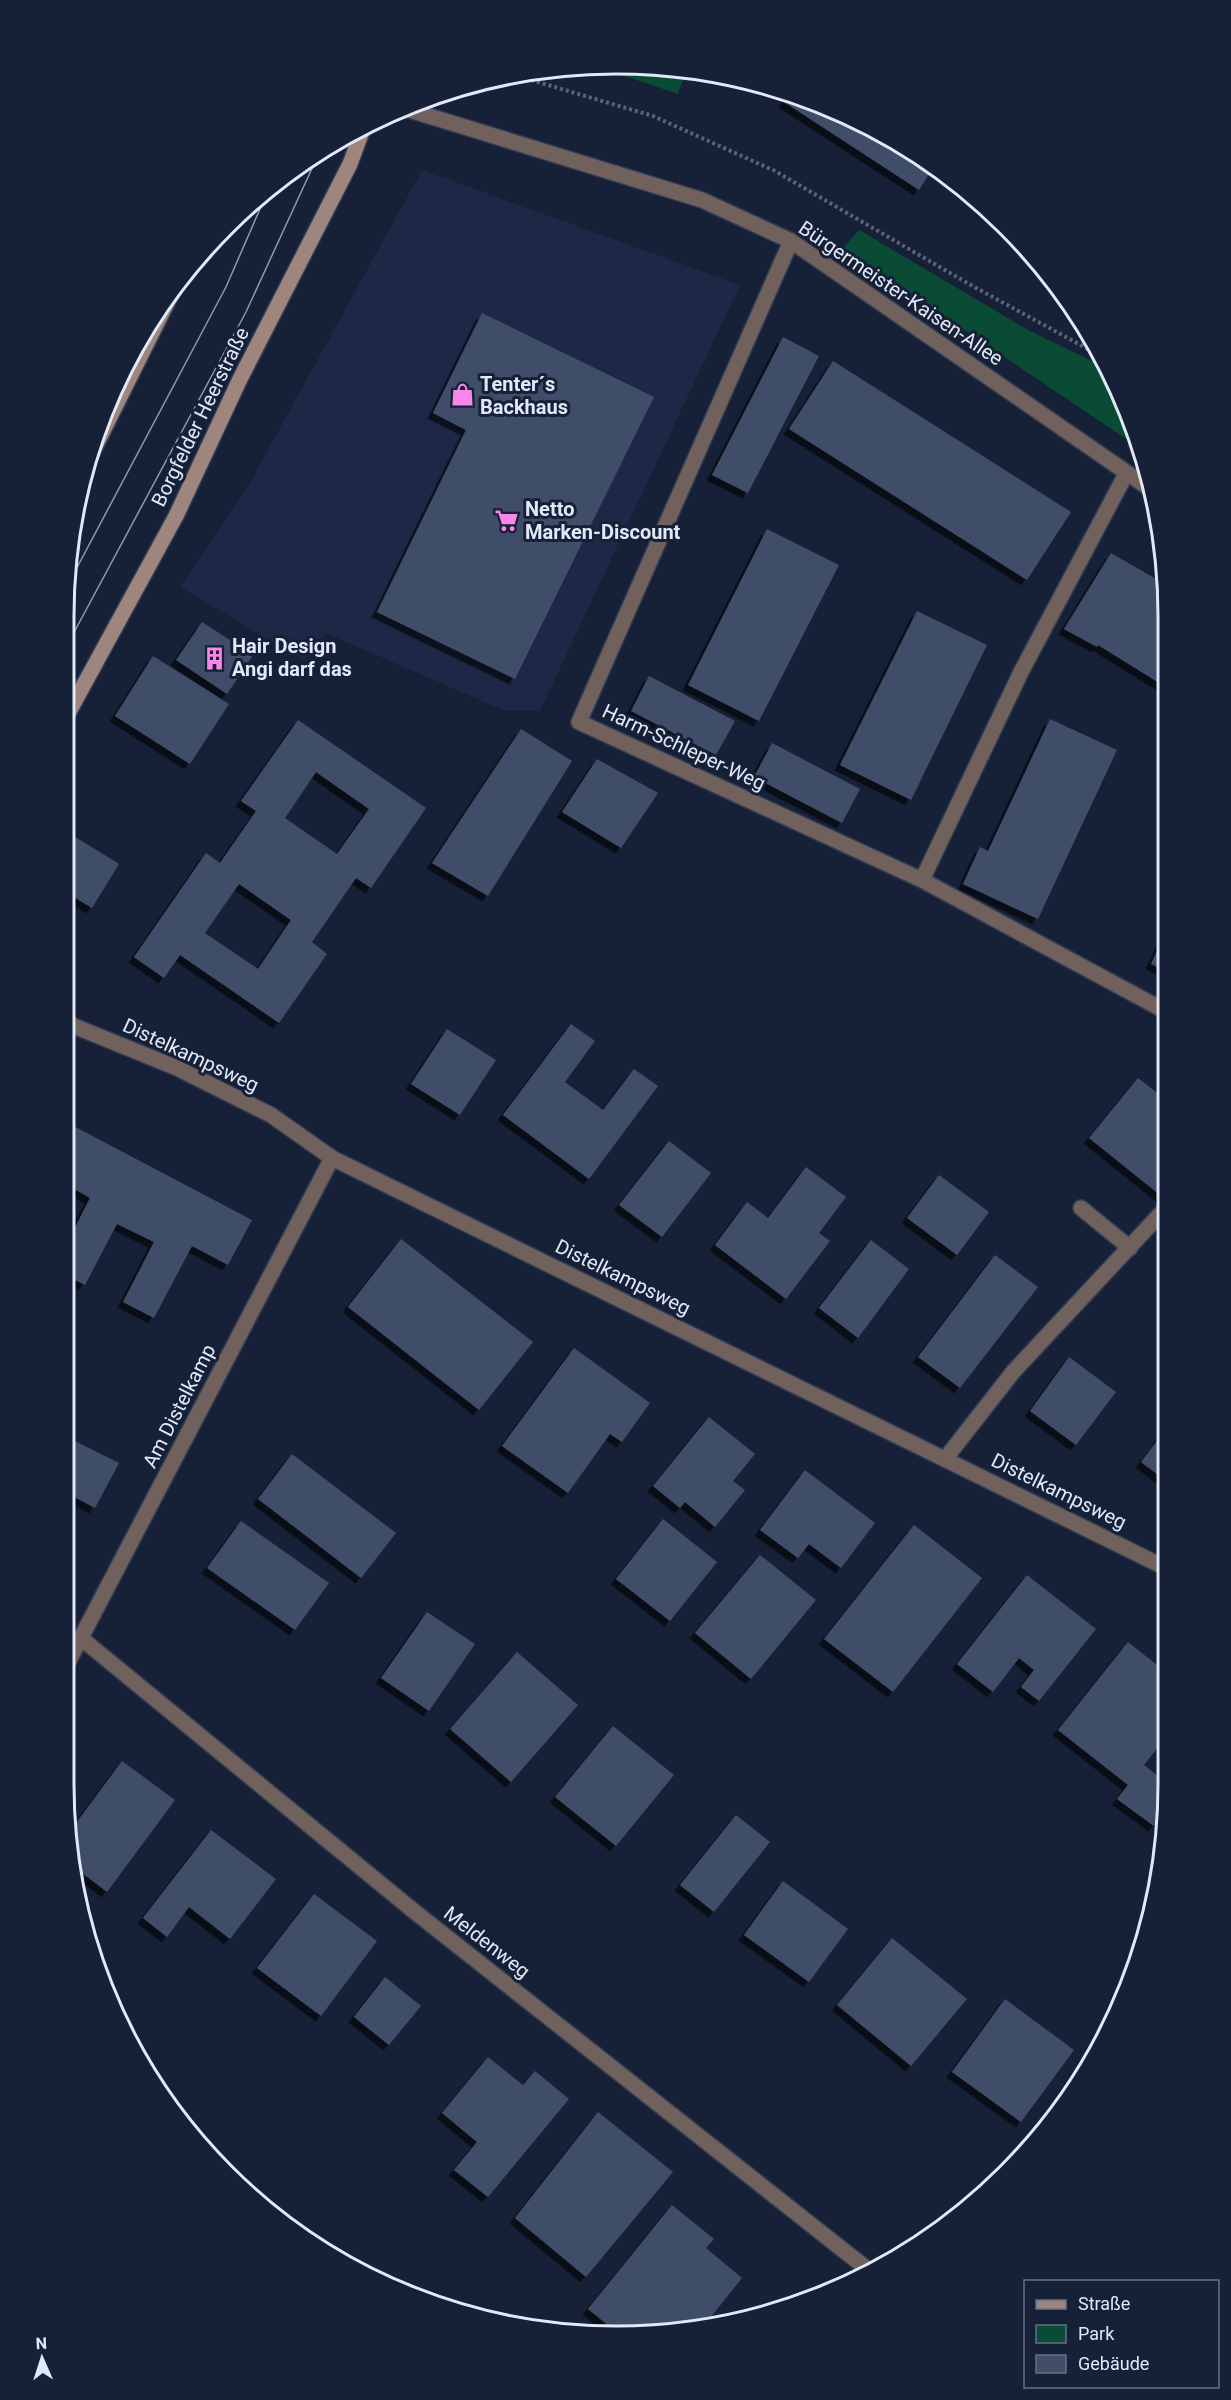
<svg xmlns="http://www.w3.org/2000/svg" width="1231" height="2400" viewBox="0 0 1231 2400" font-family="Roboto,sans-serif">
<defs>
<filter id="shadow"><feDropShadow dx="-5.5" dy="5.5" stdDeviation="0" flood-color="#0009"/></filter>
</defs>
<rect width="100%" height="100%" fill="#162037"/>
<polygon fill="#1c2845" points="422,170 740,285 540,711 505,711 326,633 303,660 180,587 252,479"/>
<g fill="#0a4b35">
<polygon points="651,64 686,71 678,94 595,66"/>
<polygon points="859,230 1028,330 1104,367 1126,404 1138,447 843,248"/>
</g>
<g fill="#414e68" fill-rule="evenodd" filter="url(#shadow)">
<polygon points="789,94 860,120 934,166 919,190 784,102"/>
<polygon points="482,313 654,397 515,679 377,612 466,430 433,413"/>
<polygon points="783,337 819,356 748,493 712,475"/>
<polygon points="833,361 1071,512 1027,580 789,429"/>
<polygon points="767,529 839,565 759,721 688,685"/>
<polygon points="1111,553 1163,583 1164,686 1098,645 1097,647 1064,629"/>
<polygon points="917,611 987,645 911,800 840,765"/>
<polygon points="202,622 253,655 227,694 176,660"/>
<polygon points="153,656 229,704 190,764 115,716"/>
<polygon points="649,676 735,721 716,755 631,711"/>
<polygon points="1050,719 1117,750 1038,919 963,884 980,847 988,851"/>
<path d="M298 720 426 808 371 888 356 878 312 942 327 954 279 1023 180 955 164 978 134 957 206 853 220 863 256 811 241 801ZM316 772 369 809 337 854 285 818ZM239 884 291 920 258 969 205 933Z"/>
<polygon points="521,729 572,761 488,896 432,863"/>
<polygon points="772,743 860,789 842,823 754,777"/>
<polygon points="597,759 658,793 621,848 562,812"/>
<polygon points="64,830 119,864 92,908 64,891"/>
<polygon points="1164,936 1164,970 1151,964"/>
<polygon points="571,1024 595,1041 565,1082 603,1110 634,1069 658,1086 589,1179 503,1115"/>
<polygon points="447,1029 496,1060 460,1115 411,1084"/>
<polygon points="1138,1078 1165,1099 1165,1199 1089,1138"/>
<polygon points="64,1121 252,1220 228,1265 192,1246 154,1318 123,1302 154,1242 117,1224 85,1285 63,1274 64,1249 90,1198 64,1183"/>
<polygon points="669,1141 711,1173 662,1237 619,1205"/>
<polygon points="806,1167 846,1197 819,1233 830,1241 786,1299 715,1245 747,1202 768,1218"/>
<polygon points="939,1175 989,1212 957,1255 907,1218"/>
<polygon points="401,1239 533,1342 479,1410 348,1307"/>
<polygon points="871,1240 909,1269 858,1338 819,1308"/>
<polygon points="995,1255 1038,1287 960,1388 918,1357"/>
<polygon points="574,1348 650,1403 622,1442 610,1434 568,1493 502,1446"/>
<polygon points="1069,1357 1116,1392 1076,1445 1030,1411"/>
<polygon points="709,1417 755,1454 733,1481 745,1490 715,1527 685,1502 680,1508 653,1486"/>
<polygon points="1166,1429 1166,1481 1141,1462"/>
<polygon points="63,1435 119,1463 95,1508 63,1491"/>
<polygon points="292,1454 396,1533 361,1578 258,1499"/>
<polygon points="805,1470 875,1523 841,1568 809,1544 798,1558 760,1530"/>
<polygon points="663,1519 717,1562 670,1621 616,1579"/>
<polygon points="241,1521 329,1583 295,1630 207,1568"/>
<polygon points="914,1525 982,1578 893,1692 824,1639"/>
<polygon points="760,1555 816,1600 751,1679 695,1633"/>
<polygon points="1027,1575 1096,1629 1039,1701 1021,1687 1034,1670 1019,1658 993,1692 957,1664"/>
<polygon points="427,1612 475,1644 429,1711 381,1678"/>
<polygon points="1128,1642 1166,1672 1167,1736 1144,1765 1167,1783 1167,1808 1154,1826 1117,1799 1128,1785 1058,1730"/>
<polygon points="517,1652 578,1705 511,1782 450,1729"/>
<polygon points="613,1726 674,1775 616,1846 555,1797"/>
<polygon points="122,1761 175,1800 107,1892 77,1869 71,1830"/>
<polygon points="736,1815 770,1842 714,1912 680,1885"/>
<polygon points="211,1830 276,1879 230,1939 189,1907 167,1937 143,1918"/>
<polygon points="783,1881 848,1929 809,1982 744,1935"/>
<polygon points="314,1894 377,1941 321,2016 257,1968"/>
<polygon points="892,1938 967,1999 911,2066 837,2005"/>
<polygon points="385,1977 421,2006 389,2045 354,2017"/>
<polygon points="1005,1999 1074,2050 1021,2122 952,2072"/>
<polygon points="488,2057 523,2085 535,2071 569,2099 488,2197 454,2170 477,2142 442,2113"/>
<polygon points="598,2112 673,2172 586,2277 515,2218"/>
<polygon points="672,2205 714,2239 706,2248 742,2278 702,2328 687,2332 614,2330 588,2309"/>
</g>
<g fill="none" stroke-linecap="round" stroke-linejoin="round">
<defs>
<g id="service">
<polyline points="1081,1208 1130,1248"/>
<polyline points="945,1459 1013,1372 1165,1209"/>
</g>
<g id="minor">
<polyline points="403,108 702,200 791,241 1149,488"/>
<polyline points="791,241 579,722 922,880 1021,672 1126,474"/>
<polyline points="922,880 1165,1011"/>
<polyline points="64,1022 177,1068 271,1115 332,1158 1166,1568"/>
<polyline points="82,1639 415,1912 871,2272"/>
<polyline points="63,1672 332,1158"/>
</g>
<g id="secondary">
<polyline points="81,475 181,275"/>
<polyline points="64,721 176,516 240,379 350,164 364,126"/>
</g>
</defs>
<use href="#service" stroke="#323c52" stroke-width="18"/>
<use href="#minor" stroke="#323c52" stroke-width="18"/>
<use href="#secondary" stroke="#323c52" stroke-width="18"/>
<polyline stroke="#5a6378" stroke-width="4" stroke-dasharray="3 3" stroke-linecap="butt" points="514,75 653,116 775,171 969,284 1097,354"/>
<use href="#service" stroke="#70615d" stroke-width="15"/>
<use href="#minor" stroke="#70615d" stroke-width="15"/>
<use href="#secondary" stroke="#9e867f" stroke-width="15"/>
<g stroke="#9098ab" stroke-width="1.5">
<polyline points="64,592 226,287 270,186"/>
<polyline points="64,651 246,312 320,151"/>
</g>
</g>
<defs>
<symbol id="shop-bare" viewBox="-9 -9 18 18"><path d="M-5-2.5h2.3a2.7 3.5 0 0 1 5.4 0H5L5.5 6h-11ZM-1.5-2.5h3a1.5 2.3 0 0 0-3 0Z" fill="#fa87e7" stroke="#162037" stroke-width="2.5" paint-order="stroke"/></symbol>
<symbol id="supermarket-bare" viewBox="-9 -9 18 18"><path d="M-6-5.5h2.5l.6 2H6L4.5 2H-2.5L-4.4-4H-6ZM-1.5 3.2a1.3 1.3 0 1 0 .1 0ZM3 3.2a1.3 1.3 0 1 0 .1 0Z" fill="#fa87e7" stroke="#162037" stroke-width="2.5" paint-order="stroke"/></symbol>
<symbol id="building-bare" viewBox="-9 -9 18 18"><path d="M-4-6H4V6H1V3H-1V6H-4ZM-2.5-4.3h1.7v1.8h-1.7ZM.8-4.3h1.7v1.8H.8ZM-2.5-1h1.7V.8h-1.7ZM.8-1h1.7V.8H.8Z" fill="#fa87e7" stroke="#162037" stroke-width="2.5" paint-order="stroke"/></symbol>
</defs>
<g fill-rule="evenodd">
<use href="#shop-bare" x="446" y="378" width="33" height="33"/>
<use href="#supermarket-bare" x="490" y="504" width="33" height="33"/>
<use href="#building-bare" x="198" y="642" width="33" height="33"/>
</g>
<g text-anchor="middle" stroke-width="6" stroke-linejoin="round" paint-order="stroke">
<g font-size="20" fill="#e1e9f9" stroke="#162037">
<text transform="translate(901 293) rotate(34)" y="7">Bürgermeister-Kaisen-Allee</text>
<text transform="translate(200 417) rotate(-64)" y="7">Borgfelder Heerstraße</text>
<text transform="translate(684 747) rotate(25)" y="7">Harm-Schleper-Weg</text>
<text transform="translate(191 1055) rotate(25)" y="7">Distelkampsweg</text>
<text transform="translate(623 1277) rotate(26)" y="7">Distelkampsweg</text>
<text transform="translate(179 1406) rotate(-63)" y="7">Am Distelkamp</text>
<text transform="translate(1059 1491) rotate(26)" y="7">Distelkampsweg</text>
<text transform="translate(487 1942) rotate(38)" y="7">Meldenweg</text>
</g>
<g font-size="20" font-weight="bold" fill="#e1e9f9" stroke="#162037" text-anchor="start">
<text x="480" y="391">Tenter´s<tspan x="480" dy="23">Backhaus</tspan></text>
<text x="525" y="516">Netto<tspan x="525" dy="23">Marken-Discount</tspan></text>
<text x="232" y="653">Hair Design<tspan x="232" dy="23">Angi darf das</tspan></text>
</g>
</g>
<path d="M0 0H1231V2400H0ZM616 74H616A542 542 0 0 1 1158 616V1784A542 542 0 0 1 616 2326H616A542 542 0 0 1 74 1784V616A542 542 0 0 1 616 74Z" fill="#162037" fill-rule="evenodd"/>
<path fill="none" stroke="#e1e9f9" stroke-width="3" d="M616 74H616A542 542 0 0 1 1158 616V1784A542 542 0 0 1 616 2326H616A542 542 0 0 1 74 1784V616A542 542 0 0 1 616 74Z"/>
<rect x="1024" y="2280" width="195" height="108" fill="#162037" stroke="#677085" stroke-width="1.5"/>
<rect x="1036" y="2300" width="30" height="9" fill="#9e867f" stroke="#677085" stroke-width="1.5"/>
<text x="1078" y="2310" font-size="18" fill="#e1e9f9">Straße</text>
<rect x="1036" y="2325" width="30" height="18" fill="#0a4b35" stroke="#677085" stroke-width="1.5"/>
<text x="1078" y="2340" font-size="18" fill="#e1e9f9">Park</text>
<rect x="1036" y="2355" width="30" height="18" fill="#414e68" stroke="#677085" stroke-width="1.5"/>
<text x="1078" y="2370" font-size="18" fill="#e1e9f9">Gebäude</text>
<g transform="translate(42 2358) rotate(357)" stroke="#162037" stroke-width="4.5" paint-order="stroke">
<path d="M0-4.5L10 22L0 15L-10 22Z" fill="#e1e9f9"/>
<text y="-9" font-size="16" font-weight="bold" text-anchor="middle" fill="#e1e9f9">N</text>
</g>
</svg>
